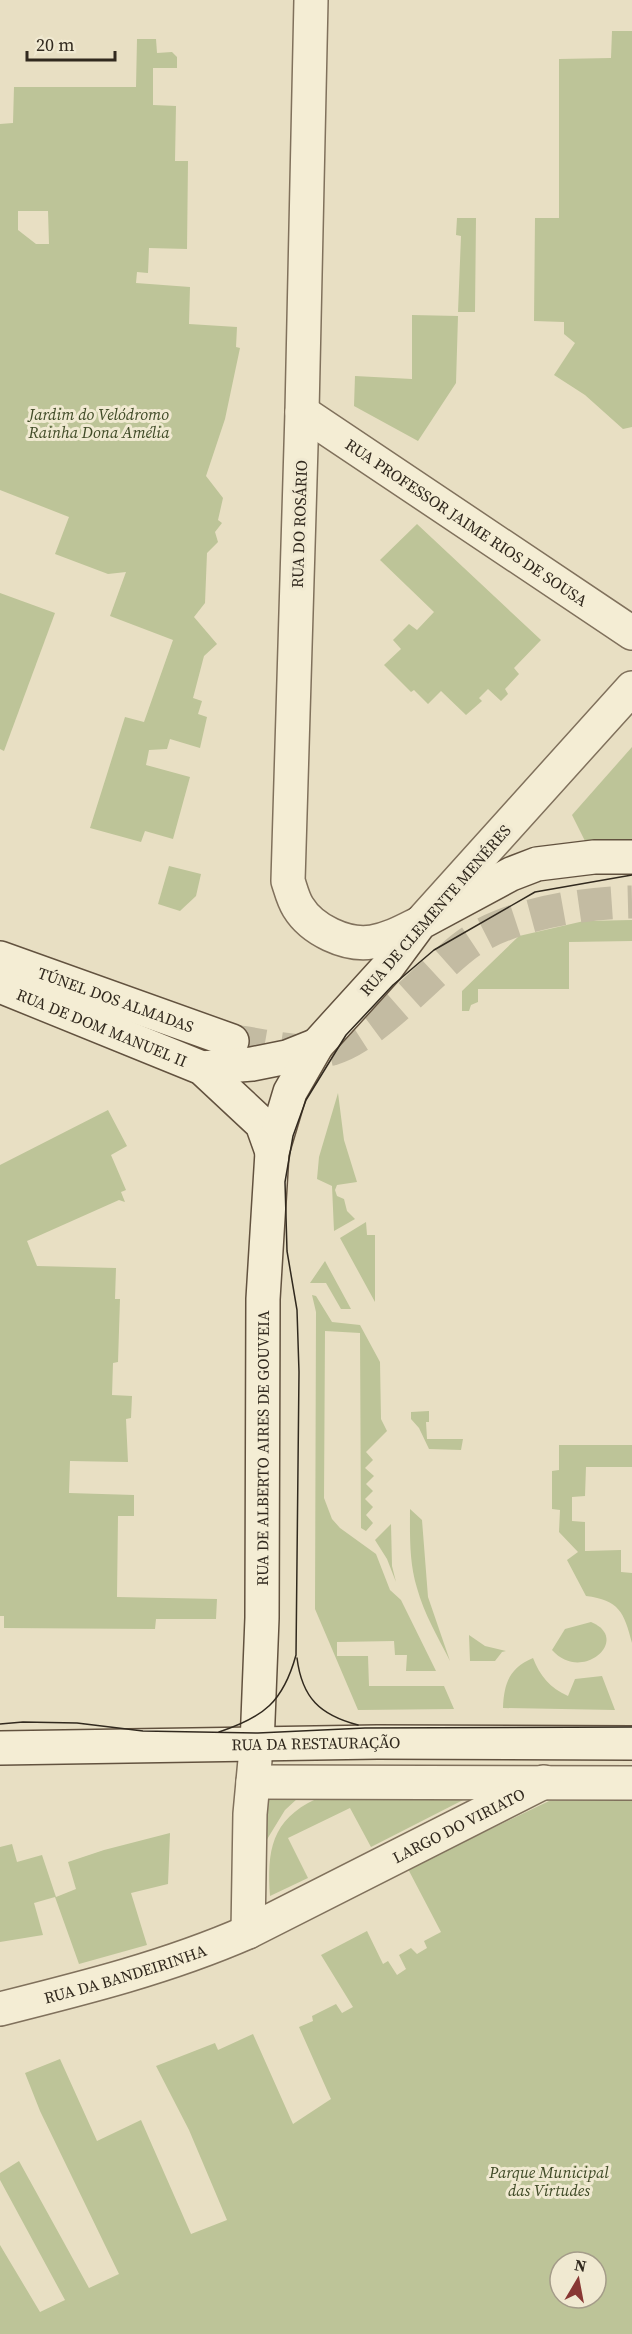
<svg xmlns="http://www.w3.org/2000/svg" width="632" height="2334" viewBox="0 0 632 2334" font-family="'Source Serif 4',serif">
<rect width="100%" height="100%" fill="#e8dfc3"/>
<g fill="#bdc498" fill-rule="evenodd">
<polygon points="612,31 632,31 632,427 623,429 585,395 554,375 575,343 564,334 564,322 534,321 535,218 559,218 559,59 611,58"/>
<path d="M137 39H156L157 53 172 52 177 57V68H153V105L176 106 175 161H188L187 249 149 248 148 273 137 272 136 283 190 287 189 324 237 327 236 347 240 348 225 419 206 476 223 498 218 520 222 523 215 532 218 542 207 553 205 603 194 617 217 644 204 656 193 698 202 701 198 714 207 717 200 748 170 739 167 749 149 750 146 765 190 777 173 839 145 831 141 842 90 828 125 717 144 722 173 640 110 616 126 572 108 574 55 554 69 517 0 490V124L13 123 14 87H136ZM18 211H48L49 244H36L18 230Z"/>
<polygon points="457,218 476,218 475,312 458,312 461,236 456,235"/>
<polygon points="412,315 458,316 456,383 418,441 354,406 355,376 412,379"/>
<polygon points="417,524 541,640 514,668 519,674 505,689 508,694 501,701 488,689 479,698 482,701 466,715 441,691 428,704 414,690 411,692 384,665 401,649 393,640 409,624 417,630 434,612 380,560"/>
<polygon points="0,593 55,613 4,751 0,749"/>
<polygon points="632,747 632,846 588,847 572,815"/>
<polygon points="169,866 201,874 196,896 180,911 158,904"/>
<polygon points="632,920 632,941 569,942 569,989 478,989 478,1002 471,1005 469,1011 462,1011 462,991 519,936 584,921"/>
<polygon points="338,1093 344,1140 357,1182 337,1185 335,1190 337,1196 344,1199 347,1211 355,1219 334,1231 332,1186 317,1179 319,1157"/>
<polygon points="108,1110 127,1146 111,1155 126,1190 121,1192 125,1202 119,1200 27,1241 37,1266 116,1268 115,1299 120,1299 118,1362 113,1363 112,1395 132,1396 131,1418 126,1419 128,1462 70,1461 69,1493 134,1495 134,1516 118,1516 117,1597 217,1599 216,1619 156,1619 155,1629 4,1628 4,1616 0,1616 0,1165"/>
<polygon points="366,1222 367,1235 375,1235 375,1302 340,1238"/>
<polygon points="325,1261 351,1309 341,1309 326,1283 310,1283"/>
<polygon points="312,1295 316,1296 332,1322 360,1325 380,1362 381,1419 387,1431 366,1452 373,1460 365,1468 374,1476 366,1484 373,1491 365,1499 373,1507 366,1515 373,1523 366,1531 361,1528 360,1333 325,1331 324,1498 332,1519 340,1528 376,1554 390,1590 401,1600 436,1671 406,1671 407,1655 395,1655 394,1641 337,1642 337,1656 368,1656 369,1686 444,1686 454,1709 358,1710 315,1609 316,1312"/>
<polygon points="429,1411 429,1422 426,1422 427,1439 463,1439 461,1450 429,1449 419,1428 411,1419 411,1412"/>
<path d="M559 1445H632V1467H586L585 1496 572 1497V1521L585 1522V1551L621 1550V1572L632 1573V1643C624 1612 619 1600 586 1596L567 1560 578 1552 559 1532 560 1510 552 1509V1471L559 1470Z"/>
<path d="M410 1509 422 1520 428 1597 450 1661C438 1637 424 1614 417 1588 409 1562 410 1535 410 1509Z"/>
<polygon points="391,1524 392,1566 396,1582 387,1559 375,1540"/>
<path d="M591 1622C632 1639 582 1684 552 1650L565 1629Z"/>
<polygon points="469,1635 485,1646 506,1651 502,1652 495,1661 470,1661"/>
<path d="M533 1658C540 1676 550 1688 568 1696L575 1679 602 1676 615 1710 503 1708C504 1684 509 1668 533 1658Z"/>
<polygon points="298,1798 285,1810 266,1841 267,1799"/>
<path d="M316 1799H465L371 1847 350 1808 288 1838 308 1878 270 1896C267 1851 271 1820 316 1799Z"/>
<path d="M632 1800V2334H0V2245L40 2312 65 2300 0 2180V2173L19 2161 89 2288 119 2274 40 2111 25 2073 60 2059 97 2141 141 2120 191 2234 227 2220 189 2130 156 2066 215 2043 218 2050 253 2034 293 2124 331 2099 299 2027 313 2021 312 2016 336 2004 342 2013 353 2007 321 1955 367 1931 383 1964 388 1961 397 1975 406 1969 399 1955 411 1948 417 1954 427 1948 424 1941 441 1932 408 1869 549 1801ZM560 2262H596V2298H560Z"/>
<polygon points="170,1833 168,1884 131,1893 147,1945 79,1964 55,1897 34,1903 43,1935 0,1942 0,1847 12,1844 17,1862 42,1855 56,1897 76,1889 68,1862 104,1850"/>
</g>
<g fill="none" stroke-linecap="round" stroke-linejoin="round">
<path stroke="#c3bba2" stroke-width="33" stroke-dasharray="33 16" stroke-linecap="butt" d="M232 1041C261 1044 304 1056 332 1049 372 1038 428 975 462 948 502 915 581 903 632 902"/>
<defs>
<g id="minor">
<path id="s1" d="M302 412 632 633"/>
<polyline points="422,921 632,688"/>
<polyline points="253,1782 632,1783"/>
<polyline points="248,1932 250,1814 255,1760"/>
<path id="s2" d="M0 2009C84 1988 168 1967 248 1932L544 1782"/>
</g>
<path id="tertiary" d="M311 0 302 412 288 881C291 890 293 899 298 907 312 930 346 946 372 942 390 939 404 931 420 923"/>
<g id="secondary">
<path id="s3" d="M0 958 232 1041"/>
<path id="s4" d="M0 986 202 1068 262 1124 272 1152"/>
<polyline points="202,1068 252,1064 287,1057 317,1045"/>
<path id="s5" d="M257 1745 262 1618 263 1299 272 1152 290 1092 317 1045 386 969 420 923 511 874 537 864 594 857H632"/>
<path id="s6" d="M0 1748 377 1742 632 1743"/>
</g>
</defs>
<use href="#minor" stroke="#80715c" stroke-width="36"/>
<use href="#tertiary" stroke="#80715c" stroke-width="36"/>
<use href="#secondary" stroke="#62523f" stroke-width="36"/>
<use href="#minor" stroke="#f4edd4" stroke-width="33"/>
<use href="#tertiary" stroke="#f4edd4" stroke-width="33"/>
<use href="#secondary" stroke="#f4edd4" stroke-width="33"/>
<g stroke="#31291e" stroke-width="1.5">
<path d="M297 1658C302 1698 320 1715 358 1725"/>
<polyline points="0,1724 23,1722 77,1723 143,1731 258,1733 365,1728 632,1727"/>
<path d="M219 1732C264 1717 283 1702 296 1655L299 1372 297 1310 287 1251 285 1182 293 1136 306 1100 346 1035 393 985 434 950 535 892 632 875"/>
</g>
</g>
<g text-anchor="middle" stroke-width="6" stroke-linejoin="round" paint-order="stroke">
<g font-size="16" font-style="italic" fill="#404b27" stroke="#f0e9d1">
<text x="99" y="420">Jardim do Velódromo<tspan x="99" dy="18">Rainha Dona Amélia</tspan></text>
<text x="549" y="2178">Parque Municipal<tspan x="549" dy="18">das Virtudes</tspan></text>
</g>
<g font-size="16" fill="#31291e" stroke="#f0e9d1">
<text dy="6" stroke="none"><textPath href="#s1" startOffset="198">RUA PROFESSOR JAIME RIOS DE SOUSA</textPath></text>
<text transform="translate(299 524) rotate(-88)" y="6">RUA DO ROSÁRIO</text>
<text transform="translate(435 910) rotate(-49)" y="6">RUA DE CLEMENTE MENÉRES</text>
<text dy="6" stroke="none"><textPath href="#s3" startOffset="123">TÚNEL DOS ALMADAS</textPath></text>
<text dy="6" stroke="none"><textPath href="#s4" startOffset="110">RUA DE DOM MANUEL II</textPath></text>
<text dy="6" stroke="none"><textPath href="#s5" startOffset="297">RUA DE ALBERTO AIRES DE GOUVEIA</textPath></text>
<text dy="6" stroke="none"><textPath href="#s6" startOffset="316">RUA DA RESTAURAÇÃO</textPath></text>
<text dy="6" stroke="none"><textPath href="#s2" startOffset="496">LARGO DO VIRIATO</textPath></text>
<text dy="6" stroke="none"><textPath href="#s2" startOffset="130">RUA DA BANDEIRINHA</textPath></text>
</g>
</g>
<g transform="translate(578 2280) rotate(10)"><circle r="28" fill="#f0e9d1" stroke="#a49c89" stroke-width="1.5"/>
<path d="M0-4.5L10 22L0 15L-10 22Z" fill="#883733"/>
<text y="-9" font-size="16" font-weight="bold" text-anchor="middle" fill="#31291e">N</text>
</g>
<path d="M27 51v9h88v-9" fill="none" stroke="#31291e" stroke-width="3"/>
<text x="36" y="51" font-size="18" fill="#31291e" stroke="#f0e9d1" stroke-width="4.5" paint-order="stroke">20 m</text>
</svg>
